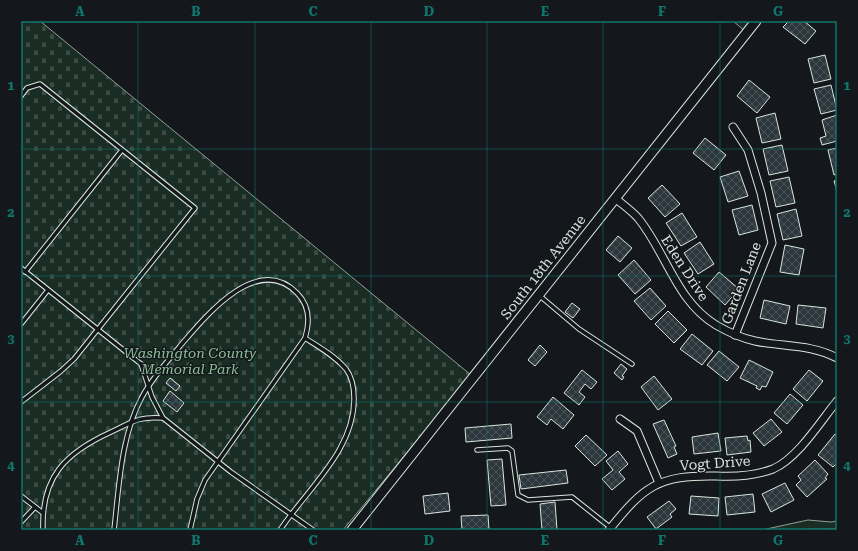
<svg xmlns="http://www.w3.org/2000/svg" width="858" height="551" viewBox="0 0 858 551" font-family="'Roboto Serif',serif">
<defs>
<pattern id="cemetery-stones" width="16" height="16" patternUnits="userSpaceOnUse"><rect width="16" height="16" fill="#1a2d24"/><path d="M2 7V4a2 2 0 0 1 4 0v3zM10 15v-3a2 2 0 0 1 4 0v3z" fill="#3b4b43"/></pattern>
<pattern id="building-cross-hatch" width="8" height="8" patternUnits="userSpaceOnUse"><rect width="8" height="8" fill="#2c363c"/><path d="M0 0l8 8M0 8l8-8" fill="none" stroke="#4a5358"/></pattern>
</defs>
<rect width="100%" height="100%" fill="#14181c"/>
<g fill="#1a2d24" stroke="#939e99">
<polygon points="733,21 752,21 745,31"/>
<polygon points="808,520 831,522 837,521 837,529 762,530"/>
</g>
<polygon fill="url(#cemetery-stones)" stroke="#939e99" points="21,21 40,21 471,375 343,530 21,530"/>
<g fill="url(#building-cross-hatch)" stroke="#d8e6dc">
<polygon points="789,21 804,21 816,31 805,44 783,27"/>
<polygon points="825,55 831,79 814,83 808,59"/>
<polygon points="749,80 770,97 757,113 737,96"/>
<polygon points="831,85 837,110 821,114 814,89"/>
<polygon points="775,113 781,139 762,143 756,118"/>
<polygon points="837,115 837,141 822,145 820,138 826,136 822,120"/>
<polygon points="705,138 726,155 714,170 693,153"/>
<polygon points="782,145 788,171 769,175 763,149"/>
<polygon points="837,148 837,174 834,175 828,150"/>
<polygon points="739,171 748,196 728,202 720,177"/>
<polygon points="789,177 795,203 776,207 770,181"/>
<polygon points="837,180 837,191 834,181"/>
<polygon points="662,185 680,204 665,217 648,198"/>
<polygon points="752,205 758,230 739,235 732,210"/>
<polygon points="796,209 802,236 783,240 777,214"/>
<polygon points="682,213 697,237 681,246 666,223"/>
<polygon points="618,236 632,248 620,262 606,250"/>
<polygon points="700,242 714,264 698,274 684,253"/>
<polygon points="785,245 804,249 799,275 780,272"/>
<polygon points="634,260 651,280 635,294 618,275"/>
<polygon points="719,272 739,289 725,305 706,287"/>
<polygon points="650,288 666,306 651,320 634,301"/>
<polygon points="764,300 790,306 786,324 760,318"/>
<polygon points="572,303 580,309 573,318 565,312"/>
<polygon points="798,305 826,308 823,328 796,324"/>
<polygon points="668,311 687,330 674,343 655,324"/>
<polygon points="692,334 713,351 702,365 680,349"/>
<polygon points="540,345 547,352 535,366 528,360"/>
<polygon points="719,351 739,367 727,381 707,365"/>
<polygon points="749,360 773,372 766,387 762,386 760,390 756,388 757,386 740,378"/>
<polygon points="621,364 627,369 622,376 624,377 622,380 614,373"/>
<polygon points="582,370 597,382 591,389 585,384 579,392 585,397 579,405 564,393"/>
<polygon points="809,370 823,381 807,401 793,389"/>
<polygon points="654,376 672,399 658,410 641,387"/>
<polygon points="170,378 180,386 176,391 166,383"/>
<polygon points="170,391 184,403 177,412 163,401"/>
<polygon points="790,394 803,405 787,424 774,413"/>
<polygon points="553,397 574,415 563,429 551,419 547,425 537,417"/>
<polygon points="771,419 782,432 764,446 753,433"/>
<polygon points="664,420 676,446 674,447 677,454 668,458 653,424"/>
<polygon points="511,424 512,438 466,442 465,428"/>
<polygon points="718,433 721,451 694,454 692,437"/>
<polygon points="835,434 837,435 837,463 833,467 818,455"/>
<polygon points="586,435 607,455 595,466 575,446"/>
<polygon points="747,436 748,441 750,440 751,452 727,455 725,438"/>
<polygon points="618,451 628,464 619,472 625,479 612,490 602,479 613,470 606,461"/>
<polygon points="502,459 506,505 491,506 487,460"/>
<polygon points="815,460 828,474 825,478 827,479 807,497 796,485 801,480 798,476"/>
<polygon points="566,470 568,483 521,489 519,475"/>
<polygon points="785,483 794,500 771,512 762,494"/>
<polygon points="448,493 450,511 425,514 423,496"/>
<polygon points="753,494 755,512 727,515 725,497"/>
<polygon points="691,496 719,498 718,516 689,514"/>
<polygon points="669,501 676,509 670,514 672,517 656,529 647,517"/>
<polygon points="555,502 557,530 542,530 540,504"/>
<polygon points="488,515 489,530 462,530 461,516"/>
</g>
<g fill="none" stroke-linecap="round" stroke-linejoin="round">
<defs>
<g id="service">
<polyline points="21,96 27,88 40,84 195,208 74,359 61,371 21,402"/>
<polyline points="21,268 141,364 157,374"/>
<polyline points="25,272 122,150"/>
<polyline points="540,296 579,329 632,364"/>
<polyline points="21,324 48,290"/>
<polyline points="141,364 152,397 163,418 231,472 313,530"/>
<polyline points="477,450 508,448 512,451 518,495 528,500 572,497 611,528"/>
<polyline points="21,496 43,513"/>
<polyline points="21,522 35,507"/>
<path d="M43 530C41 477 65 453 111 432 132 422 139 416 163 418"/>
<path d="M114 530C119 487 121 435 142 397 152 378 167 362 180 346 205 317 257 252 297 293 310 306 310 322 305 338L205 480 197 499 190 530"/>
<path d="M280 530C307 489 355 450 354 398 354 388 352 377 346 369 335 356 319 347 305 338"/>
</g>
<g id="minor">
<polyline points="733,127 748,150 761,193 772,243 735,335"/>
<path d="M615 198C623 205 631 210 638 218 666 252 676 301 716 325 728 332 741 338 755 341 783 347 811 344 837 358"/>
<polyline points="620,419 637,431 659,483"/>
<path d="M609 530C644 486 658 475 716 476 735 477 755 476 773 469 798 458 820 422 837 401"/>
</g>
<polyline id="tertiary" points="352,530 756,21"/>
</defs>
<use href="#service" stroke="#d8e6dc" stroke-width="5.5"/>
<use href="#minor" stroke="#d8e6dc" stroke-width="9"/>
<use href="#tertiary" stroke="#d8e6dc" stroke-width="11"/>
<use href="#service" stroke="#14181c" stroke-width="3.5"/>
<use href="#minor" stroke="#14181c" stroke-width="7"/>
<use href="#tertiary" stroke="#14181c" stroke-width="9"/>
</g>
<path fill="none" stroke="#0f766e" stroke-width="1" stroke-opacity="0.55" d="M138 21V530M255 21V530M371 21V530M487 21V530M603 21V530M720 21V530M21 149H837M21 276H837M21 402H837"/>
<g text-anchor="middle" stroke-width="3" stroke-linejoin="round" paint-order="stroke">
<g font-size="14" fill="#d8e6dc" stroke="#14181c">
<text transform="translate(543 267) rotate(-52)" y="5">South 18th Avenue</text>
<text transform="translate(685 268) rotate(57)" y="5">Eden Drive</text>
<text transform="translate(741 283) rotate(-69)" y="5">Garden Lane</text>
<text transform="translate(715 463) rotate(-4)" y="5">Vogt Drive</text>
</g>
<g font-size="14" font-style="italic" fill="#8ac095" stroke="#14181c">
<text x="190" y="358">Washington County<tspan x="190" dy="16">Memorial Park</tspan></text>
</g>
</g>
<rect width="858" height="551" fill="none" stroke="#14181c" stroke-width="44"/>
<rect x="22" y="22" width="814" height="507" fill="none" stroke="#0f766e" stroke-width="1.5"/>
<g font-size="13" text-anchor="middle" font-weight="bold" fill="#0f766e">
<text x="80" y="16">A</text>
<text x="196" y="16">B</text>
<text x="313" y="16">C</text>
<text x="429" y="16">D</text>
<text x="545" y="16">E</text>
<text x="662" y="16">F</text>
<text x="778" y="16">G</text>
<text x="11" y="90">1</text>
<text x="847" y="90">1</text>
<text x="11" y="217">2</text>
<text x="847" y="217">2</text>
<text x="11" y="343">3</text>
<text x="847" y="343">3</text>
<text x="11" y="470">4</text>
<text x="847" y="470">4</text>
<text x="80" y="545">A</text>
<text x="196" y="545">B</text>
<text x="313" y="545">C</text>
<text x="429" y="545">D</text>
<text x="545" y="545">E</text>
<text x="662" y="545">F</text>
<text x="778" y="545">G</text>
</g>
</svg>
